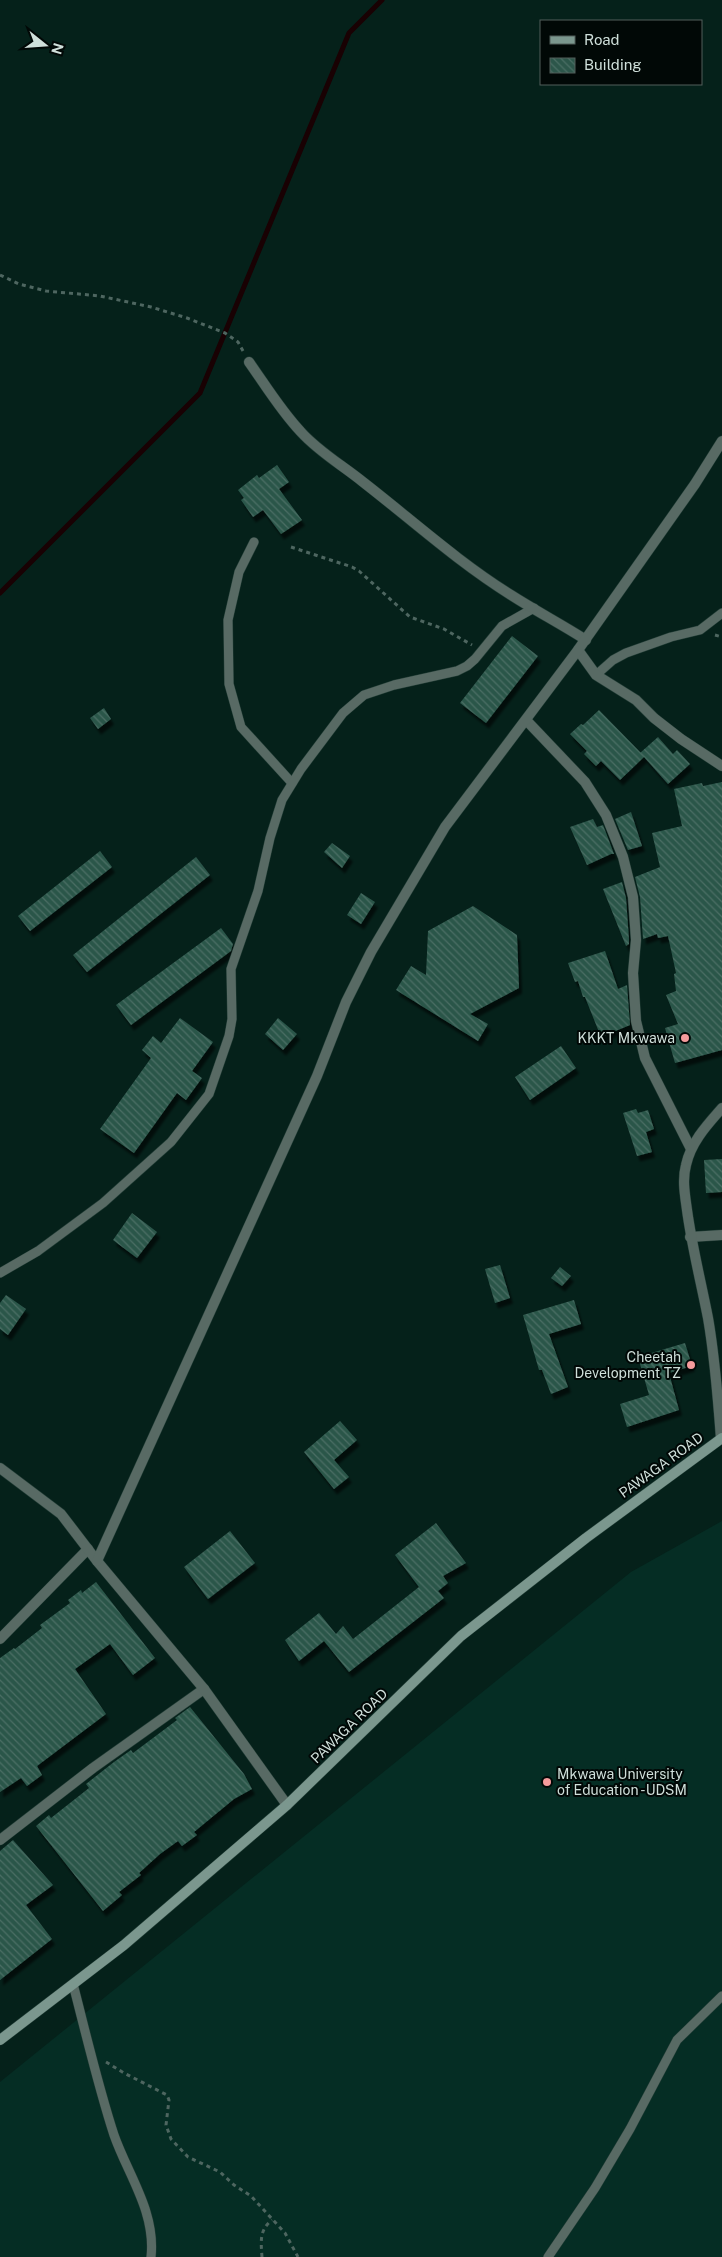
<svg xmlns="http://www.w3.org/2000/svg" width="722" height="2257" viewBox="0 0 722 2257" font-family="'Public Sans',sans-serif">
<defs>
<pattern id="building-back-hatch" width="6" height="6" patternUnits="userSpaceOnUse" patternTransform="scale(1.25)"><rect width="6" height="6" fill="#2c564a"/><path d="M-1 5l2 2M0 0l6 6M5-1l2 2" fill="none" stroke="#4a6e64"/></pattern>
<filter id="shadow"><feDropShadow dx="3" dy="5.5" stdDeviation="1" flood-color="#0009"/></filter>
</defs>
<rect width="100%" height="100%" fill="#05211a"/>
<polygon fill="#052d24" points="722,1521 722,2257 0,2257 0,2082 631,1572"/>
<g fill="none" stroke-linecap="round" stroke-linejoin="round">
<polyline stroke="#190103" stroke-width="5" points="0,593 200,393 349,33 382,0"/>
</g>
<g fill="url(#building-back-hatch)" filter="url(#shadow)">
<polygon points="277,465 289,482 279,489 302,520 281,534 263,510 253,517 241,500 244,498 238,490 257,475 259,478"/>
<polygon points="512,636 538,656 486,723 460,703"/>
<polygon points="104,708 111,719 98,729 90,718"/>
<polygon points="599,710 643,755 640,753 658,737 673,754 677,750 690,764 668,784 644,757 620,780 601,761 596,766 584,754 587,751 570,734 581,724 583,725"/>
<polygon points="722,782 722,1050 675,1063 665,1028 678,1024 666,995 676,991 674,974 676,973 668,936 658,938 657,934 643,939 640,897 635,877 660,867 652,833 682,826 674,789 702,783 703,786"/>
<polygon points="631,812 642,846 628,850 615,819"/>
<polygon points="593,819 597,827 603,825 614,854 611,854 587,865 570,827"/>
<polygon points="332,843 350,856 342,868 324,852"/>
<polygon points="100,851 112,867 30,931 18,916"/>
<polygon points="196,857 210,875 87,972 73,955"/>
<polygon points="622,882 626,898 629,940 629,944 626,946 603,889"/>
<polygon points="361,893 375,902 361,924 347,915"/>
<polygon points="473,906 517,935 519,988 470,1014 488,1024 478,1041 396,990 411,966 426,975 428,931"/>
<polygon points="221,928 233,944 231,951 131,1025 116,1005"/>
<polygon points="605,951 618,989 627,985 630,1025 601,1037 585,997 583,997 578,981 575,982 568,963"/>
<polygon points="180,1018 213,1042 192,1071 202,1078 186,1100 177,1093 134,1153 100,1129 151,1058 142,1050 153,1036 161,1043"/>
<polygon points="278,1018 297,1034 283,1050 265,1034"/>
<polygon points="561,1046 576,1068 530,1100 515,1077"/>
<polygon points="636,1109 638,1113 648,1110 654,1129 646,1132 652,1152 637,1156 623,1113"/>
<polygon points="722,1159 722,1192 706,1193 704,1160"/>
<polygon points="132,1213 157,1232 137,1258 113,1240"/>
<polygon points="500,1265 510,1298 495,1303 485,1269"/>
<polygon points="560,1267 571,1276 562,1286 551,1278"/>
<polygon points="6,1295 26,1309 8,1335 0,1329 0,1303"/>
<polygon points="574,1300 581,1324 549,1334 568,1387 551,1394 542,1370 539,1370 523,1315"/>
<polygon points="685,1343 692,1366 669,1373 679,1410 627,1427 620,1404 649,1395 638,1357"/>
<polygon points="340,1421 357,1440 334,1460 349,1477 334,1489 304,1452"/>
<polygon points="436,1523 466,1563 443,1576 448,1583 438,1591 444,1598 349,1672 324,1641 299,1661 285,1640 319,1613 336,1634 343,1626 353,1639 419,1587 395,1555"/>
<polygon points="230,1531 255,1563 208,1599 184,1567"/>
<polygon points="96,1582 155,1658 133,1675 110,1644 75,1669 106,1714 37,1766 42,1775 27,1786 21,1778 0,1792 0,1658 14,1648 15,1649 42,1628 40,1625 70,1603 68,1600 81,1590 82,1593"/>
<polygon points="190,1707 244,1774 252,1789 234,1799 194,1832 197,1835 182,1846 178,1841 160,1854 139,1873 141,1875 119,1892 122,1895 103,1911 36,1826 49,1815 51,1818 89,1788 86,1784 114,1762 131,1750 133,1753 177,1720 175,1718"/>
<polygon points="13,1840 53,1885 26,1905 52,1939 0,1980 0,1851"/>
</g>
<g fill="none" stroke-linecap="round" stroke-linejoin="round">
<defs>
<g id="service">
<polyline points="254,542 239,572 228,620 229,684 241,727 292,783"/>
<polyline points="596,675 613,660 626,653 671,637 700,630 722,613"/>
<polyline points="0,1273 38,1251 103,1203 171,1142 209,1094 229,1036 232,1019 231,969 258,891 270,838 282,800 301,769 343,713 364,695 394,685 457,671 467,666 475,659 502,626 534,608"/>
<path d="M73 1984C86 2034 98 2086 114 2135 128 2175 156 2212 151 2257"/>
<polyline points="548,2257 595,2188 630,2129 677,2040 722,1996"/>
</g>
<g id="minor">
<path d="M249 362C266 386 281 411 301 432 319 452 342 465 363 482 412 520 458 562 511 595 536 611 561 624 586 640"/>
<polyline points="578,650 596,675 636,700 654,718 681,739 722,766"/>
<polyline points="527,721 585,782 606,815 623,857 633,897 636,940 633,973 636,1021 645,1058 691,1149"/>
<polyline points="690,1237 722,1235"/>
<path d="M721 1439C718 1398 715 1358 708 1318 701 1282 692 1247 687 1210 685 1195 682 1180 686 1165 691 1142 707 1125 722 1108"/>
<polyline points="0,1639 88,1549"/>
<polyline points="0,1840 93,1768 204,1689"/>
</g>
<g id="tertiary">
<polyline points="0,1468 61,1514 97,1561 204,1689 287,1805"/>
<polyline points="97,1561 317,1076 346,1002 371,952 445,827 578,650 695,484 722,441"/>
</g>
<polyline id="secondary" points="0,2040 124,1945 287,1805 461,1636 586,1538 722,1438"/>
</defs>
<use href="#service" stroke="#213c35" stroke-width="10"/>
<use href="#minor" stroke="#213c35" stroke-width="11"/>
<use href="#tertiary" stroke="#213c35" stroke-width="11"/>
<use href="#secondary" stroke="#213c35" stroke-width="11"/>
<g stroke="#4e6660" stroke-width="3" stroke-dasharray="4 4" stroke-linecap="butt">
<polyline points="0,275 19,284 46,291 100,296 151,307 187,318 225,333 238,342 243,351"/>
<polyline points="291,547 352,567 359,571 410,617 444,629 472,645"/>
<polyline points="715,635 722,637"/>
<polyline points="106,2062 124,2073 167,2095 169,2100 166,2125 171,2139 188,2157 220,2172 234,2185 251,2196 285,2233 298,2257"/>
<path d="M262 2257C261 2242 259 2230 272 2220"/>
</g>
<use href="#service" stroke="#586a64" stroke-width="9"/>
<use href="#minor" stroke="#586a64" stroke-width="10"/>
<use href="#tertiary" stroke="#586a64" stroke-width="10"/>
<use href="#secondary" stroke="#7b978e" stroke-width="10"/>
</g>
<g fill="#f59b9c" stroke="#010806" stroke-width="2">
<circle cx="685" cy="1038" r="5"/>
<circle cx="691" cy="1365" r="5"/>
<circle cx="547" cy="1782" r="5"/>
</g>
<g text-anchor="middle" stroke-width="4" stroke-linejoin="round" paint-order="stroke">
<g font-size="14" fill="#cfdfda" stroke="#010806" text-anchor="end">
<text x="675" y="1043">KKKT Mkwawa</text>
<text x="681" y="1362">Cheetah<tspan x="681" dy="16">Development TZ</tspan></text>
<text x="557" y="1779" text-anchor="start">Mkwawa University<tspan x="557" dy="16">of Education -UDSM</tspan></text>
</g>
<g font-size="14" fill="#cfdfda" stroke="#010806">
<text transform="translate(661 1465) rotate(-36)" y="5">PAWAGA ROAD</text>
<text transform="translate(349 1726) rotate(-44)" y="5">PAWAGA ROAD</text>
</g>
</g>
<rect x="540" y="20" width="162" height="65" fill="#010806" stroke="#535e5b"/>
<rect x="550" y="36" width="25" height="8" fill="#7b978e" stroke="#535e5b"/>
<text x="584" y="45" font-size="15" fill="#cfdfda">Road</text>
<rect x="550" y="58" width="25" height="15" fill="url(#building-back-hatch)" stroke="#535e5b"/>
<text x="584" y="70" font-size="15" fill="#cfdfda">Building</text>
<g transform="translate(45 45) rotate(107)" stroke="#010806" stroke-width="4" paint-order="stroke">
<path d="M0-4L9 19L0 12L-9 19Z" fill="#cfdfda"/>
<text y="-8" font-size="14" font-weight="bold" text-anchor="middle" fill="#cfdfda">N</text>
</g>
</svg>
